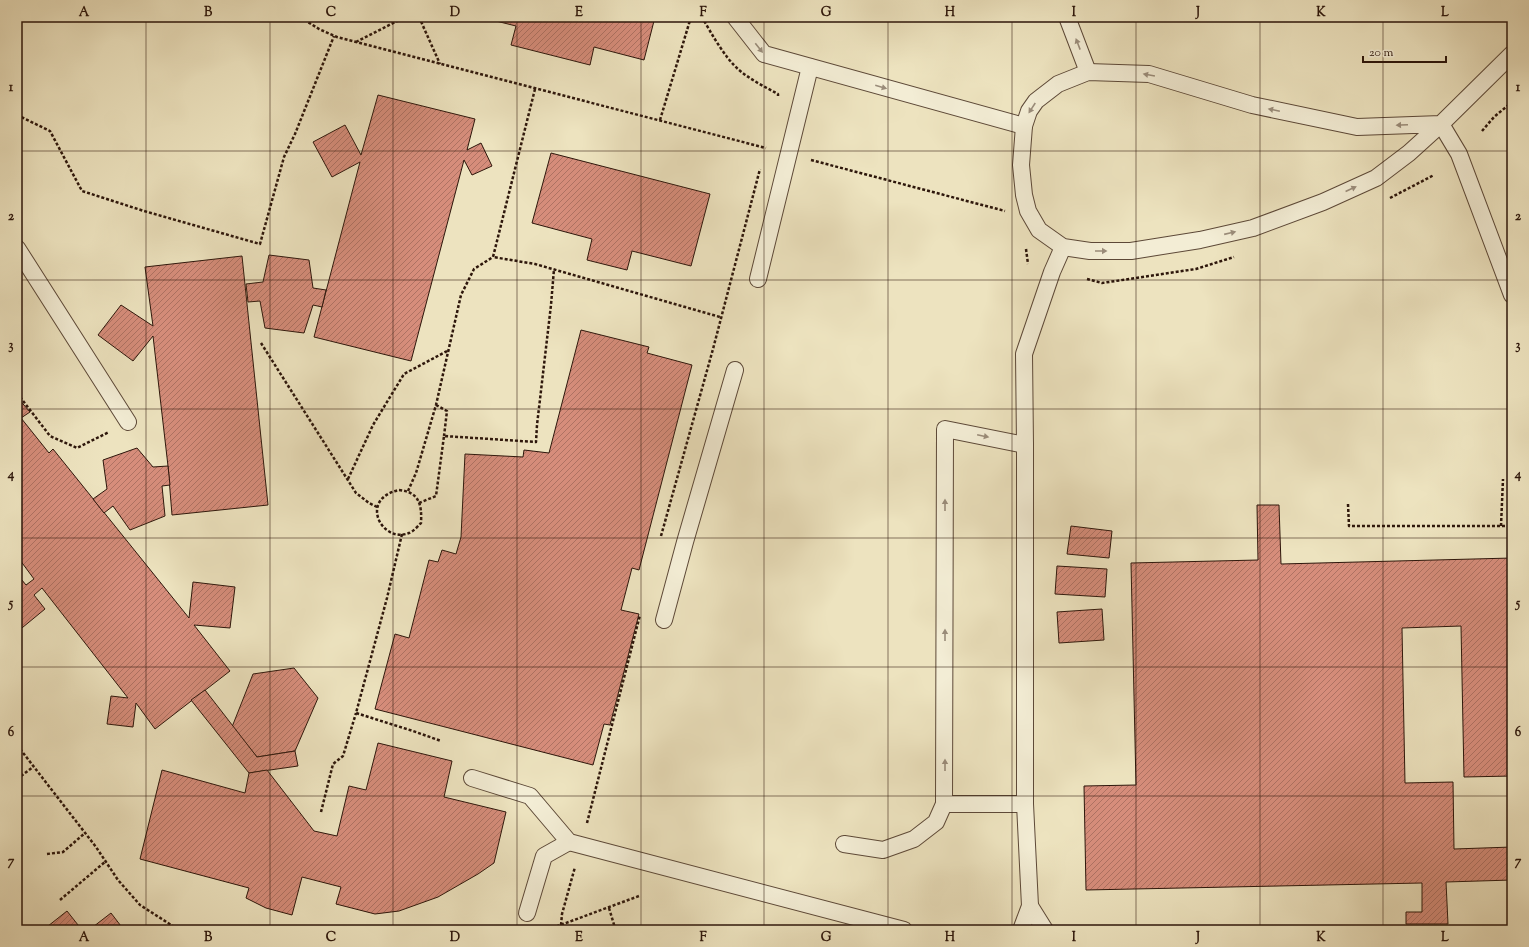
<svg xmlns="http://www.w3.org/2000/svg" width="1529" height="947" viewBox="0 0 1529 947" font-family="'Sorts Mill Goudy',serif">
<defs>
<pattern id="building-hatch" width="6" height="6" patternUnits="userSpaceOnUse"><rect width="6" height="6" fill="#d68d7b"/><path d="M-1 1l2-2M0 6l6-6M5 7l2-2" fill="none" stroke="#ae7263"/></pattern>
</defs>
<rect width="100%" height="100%" fill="#ede3bf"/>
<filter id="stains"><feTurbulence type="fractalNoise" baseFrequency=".005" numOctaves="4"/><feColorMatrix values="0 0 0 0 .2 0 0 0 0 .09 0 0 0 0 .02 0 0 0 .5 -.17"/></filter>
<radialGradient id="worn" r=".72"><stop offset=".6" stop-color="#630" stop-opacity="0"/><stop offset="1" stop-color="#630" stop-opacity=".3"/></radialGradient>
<g fill="url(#building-hatch)" stroke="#2d160b">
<polygon points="480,17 655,17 644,60 594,47 590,65 511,45 516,26"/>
<polygon points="378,95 475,119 467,150 481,143 492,166 472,175 464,160 411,361 314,337 360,162 332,177 313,142 345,125 361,155"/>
<polygon points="551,153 710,194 691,266 632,251 627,270 587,260 592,239 532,223"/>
<polygon points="269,255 309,260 313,288 326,290 322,307 313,305 304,333 265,328 260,301 248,302 246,284 263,282"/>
<polygon points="242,256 268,505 172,515 168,466 153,336 133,361 98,335 121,305 153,326 145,267"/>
<polygon points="581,330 649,347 647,353 692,365 639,570 632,568 621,610 639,614 610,725 604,724 593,765 375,709 395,634 409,638 429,560 438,562 442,550 456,554 461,537 465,454 523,457 524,450 549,453"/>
<polygon points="17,397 30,412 21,418 49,453 53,449 189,618 193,582 235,587 230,628 194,625 230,671 155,729 136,703 133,727 107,724 111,696 128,698 42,588 34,595 45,609 17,632 17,574 26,585 34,579 17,556"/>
<polygon points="137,448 153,467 168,466 170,485 162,486 165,516 130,530 113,506 104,513 93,499 107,489 103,460"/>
<polygon points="1257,505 1279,505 1281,564 1512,558 1512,776 1464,777 1461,626 1402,628 1405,783 1453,782 1454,849 1512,847 1512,880 1446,882 1448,924 1406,924 1406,912 1422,912 1422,883 1086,890 1084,786 1136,785 1131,563 1258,560"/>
<polygon points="1071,526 1112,531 1109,558 1067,554"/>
<polygon points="1057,566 1107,569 1105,597 1055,594"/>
<polygon points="1102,609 1104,640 1059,643 1057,612"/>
<polygon points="294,668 318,698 295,751 257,757 232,727 253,674"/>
<polygon points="205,690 257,757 295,751 298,766 249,773 191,700"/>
<polygon points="378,743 452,761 444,797 506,812 494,863 478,874 438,897 399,911 375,914 336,904 341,887 302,877 292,915 266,908 246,898 249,888 140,859 162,770 245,793 249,773 267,770 314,831 337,836 349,786 366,790"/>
<polygon points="67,911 82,930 43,930"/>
<polygon points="111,913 124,930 89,930"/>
</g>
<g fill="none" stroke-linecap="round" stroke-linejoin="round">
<defs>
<g id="service">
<polyline points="735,17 764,54 1024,126"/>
<polyline points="1067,17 1088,72"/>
<polyline points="1441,124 1357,127 1252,105 1149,74 1088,72 1058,84 1036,101 1029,111 1024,126 1021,165 1024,195 1028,211 1039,230 1063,247 1090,251 1131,251 1200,240 1253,228 1323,202 1376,178 1409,153 1441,124 1512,54"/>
<polyline points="1441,124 1459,154 1512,295"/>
<polyline points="17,248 128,422"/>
<polyline points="758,279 810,67"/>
<polyline points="664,620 685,542 735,370"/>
<polyline points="472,778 530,796 569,842 904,930"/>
<polyline points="944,804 1025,804"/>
<polyline points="844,844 883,850 914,839 936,822 944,804 945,429 1025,445"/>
<polyline points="1030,906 1045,930"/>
<polyline points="527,913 544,856 569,842"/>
<polyline points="1021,930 1030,906 1025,804 1025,445 1024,354 1052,272 1063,247"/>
</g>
</defs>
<use href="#service" stroke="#5d4938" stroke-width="18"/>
<g stroke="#2d160b" stroke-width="2.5" stroke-dasharray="3 2" stroke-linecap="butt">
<polyline points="300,17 319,29 337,37 766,148"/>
<polyline points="419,17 440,64"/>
<path d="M702 17C711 33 725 58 739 70 751 80 765 87 778 94V96"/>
<polyline points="356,42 405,17"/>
<polyline points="535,89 493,257 535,264 720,317"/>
<polyline points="17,115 50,131 82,191 144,211 260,244 284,157 295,134 334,36"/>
<polyline points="660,120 691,17"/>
<polyline points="1482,131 1494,117 1512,102"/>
<polyline points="811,160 1005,211"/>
<polyline points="1390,198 1434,175"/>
<polyline points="1026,249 1028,264"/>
<polyline points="1087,279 1102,283 1196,269 1234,257"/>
<polyline points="261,343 356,493 369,503 377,507"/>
<polyline points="17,393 50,436 77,448 109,432"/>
<polyline points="436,405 447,411 444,436"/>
<polyline points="348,479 373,425 404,374 449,350"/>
<path d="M399 490C419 492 422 504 421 523 418 526 413 532 409 533 382 544 358 499 399 490Z"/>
<polyline points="408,491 416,473 436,405 461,295 474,269 493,257"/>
<polyline points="419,503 436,496 444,436 536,442 537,425 551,305 554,269"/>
<polyline points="1348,504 1349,526 1512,526"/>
<polyline points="1501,526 1503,479"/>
<polyline points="402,534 387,598 356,713 413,731 441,741"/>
<polyline points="661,536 713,349 760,169"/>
<polyline points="17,745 96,847 118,880 140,905 179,930"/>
<polyline points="17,779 33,767"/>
<polyline points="321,812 333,764 343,756 356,713"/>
<polyline points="587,823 640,615"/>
<polyline points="47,854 63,852 85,833"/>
<polyline points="60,900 106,861"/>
<polyline points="609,908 615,928"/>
<polyline points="561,925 562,914 575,867"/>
<polyline points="547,930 639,896"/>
</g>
<use href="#service" stroke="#f3edd5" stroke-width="16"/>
</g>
<defs><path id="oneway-solid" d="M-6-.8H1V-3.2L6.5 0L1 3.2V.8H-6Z"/></defs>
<g fill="#9a8c7a">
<use href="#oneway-solid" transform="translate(1078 44) rotate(-111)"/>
<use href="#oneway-solid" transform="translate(759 48) rotate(52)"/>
<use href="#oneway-solid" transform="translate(1149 75) rotate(-170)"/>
<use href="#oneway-solid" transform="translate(881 87) rotate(16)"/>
<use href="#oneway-solid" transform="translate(1032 108) rotate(123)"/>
<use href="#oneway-solid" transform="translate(1274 110) rotate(-168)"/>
<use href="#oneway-solid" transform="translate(1402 125) rotate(178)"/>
<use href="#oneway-solid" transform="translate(1351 189) rotate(-25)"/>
<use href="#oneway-solid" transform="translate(1230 233) rotate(-13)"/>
<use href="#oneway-solid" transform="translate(1101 251)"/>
<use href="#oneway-solid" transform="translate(983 436) rotate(12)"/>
<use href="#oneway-solid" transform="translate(945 505) rotate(-90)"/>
<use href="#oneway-solid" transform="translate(945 635) rotate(-90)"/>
<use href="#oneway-solid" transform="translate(945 765) rotate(-90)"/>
</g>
<path fill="none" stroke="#2d160b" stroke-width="1" stroke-opacity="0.55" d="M146 17V930M270 17V930M393 17V930M517 17V930M641 17V930M764 17V930M888 17V930M1012 17V930M1136 17V930M1260 17V930M1383 17V930M17 151H1512M17 280H1512M17 409H1512M17 538H1512M17 667H1512M17 796H1512"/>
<rect width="1529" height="947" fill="none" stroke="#ede3bf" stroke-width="44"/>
<path d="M1363 56v6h83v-6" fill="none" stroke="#2d160b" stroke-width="2"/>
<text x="1369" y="56" font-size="12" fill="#2d160b" stroke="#f3edd5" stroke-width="3" paint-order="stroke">20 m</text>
<rect x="22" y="22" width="1485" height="903" fill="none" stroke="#2d160b" stroke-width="1.5"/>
<g font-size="13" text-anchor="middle" font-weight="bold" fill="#2d160b">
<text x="84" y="16">A</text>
<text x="208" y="16">B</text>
<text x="331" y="16">C</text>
<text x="455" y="16">D</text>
<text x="579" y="16">E</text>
<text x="703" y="16">F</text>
<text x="826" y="16">G</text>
<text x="950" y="16">H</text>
<text x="1074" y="16">I</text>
<text x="1198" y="16">J</text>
<text x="1321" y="16">K</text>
<text x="1445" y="16">L</text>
<text x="11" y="91">1</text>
<text x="1518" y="91">1</text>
<text x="11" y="220">2</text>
<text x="1518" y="220">2</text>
<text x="11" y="349">3</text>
<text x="1518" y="349">3</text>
<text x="11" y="478">4</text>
<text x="1518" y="478">4</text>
<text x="11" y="607">5</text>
<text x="1518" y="607">5</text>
<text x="11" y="736">6</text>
<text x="1518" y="736">6</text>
<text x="11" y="865">7</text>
<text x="1518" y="865">7</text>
<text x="84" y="941">A</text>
<text x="208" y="941">B</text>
<text x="331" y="941">C</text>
<text x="455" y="941">D</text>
<text x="579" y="941">E</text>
<text x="703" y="941">F</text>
<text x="826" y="941">G</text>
<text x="950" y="941">H</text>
<text x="1074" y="941">I</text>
<text x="1198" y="941">J</text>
<text x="1321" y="941">K</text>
<text x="1445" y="941">L</text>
</g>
<rect width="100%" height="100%" filter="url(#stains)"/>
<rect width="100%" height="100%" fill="url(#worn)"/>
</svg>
